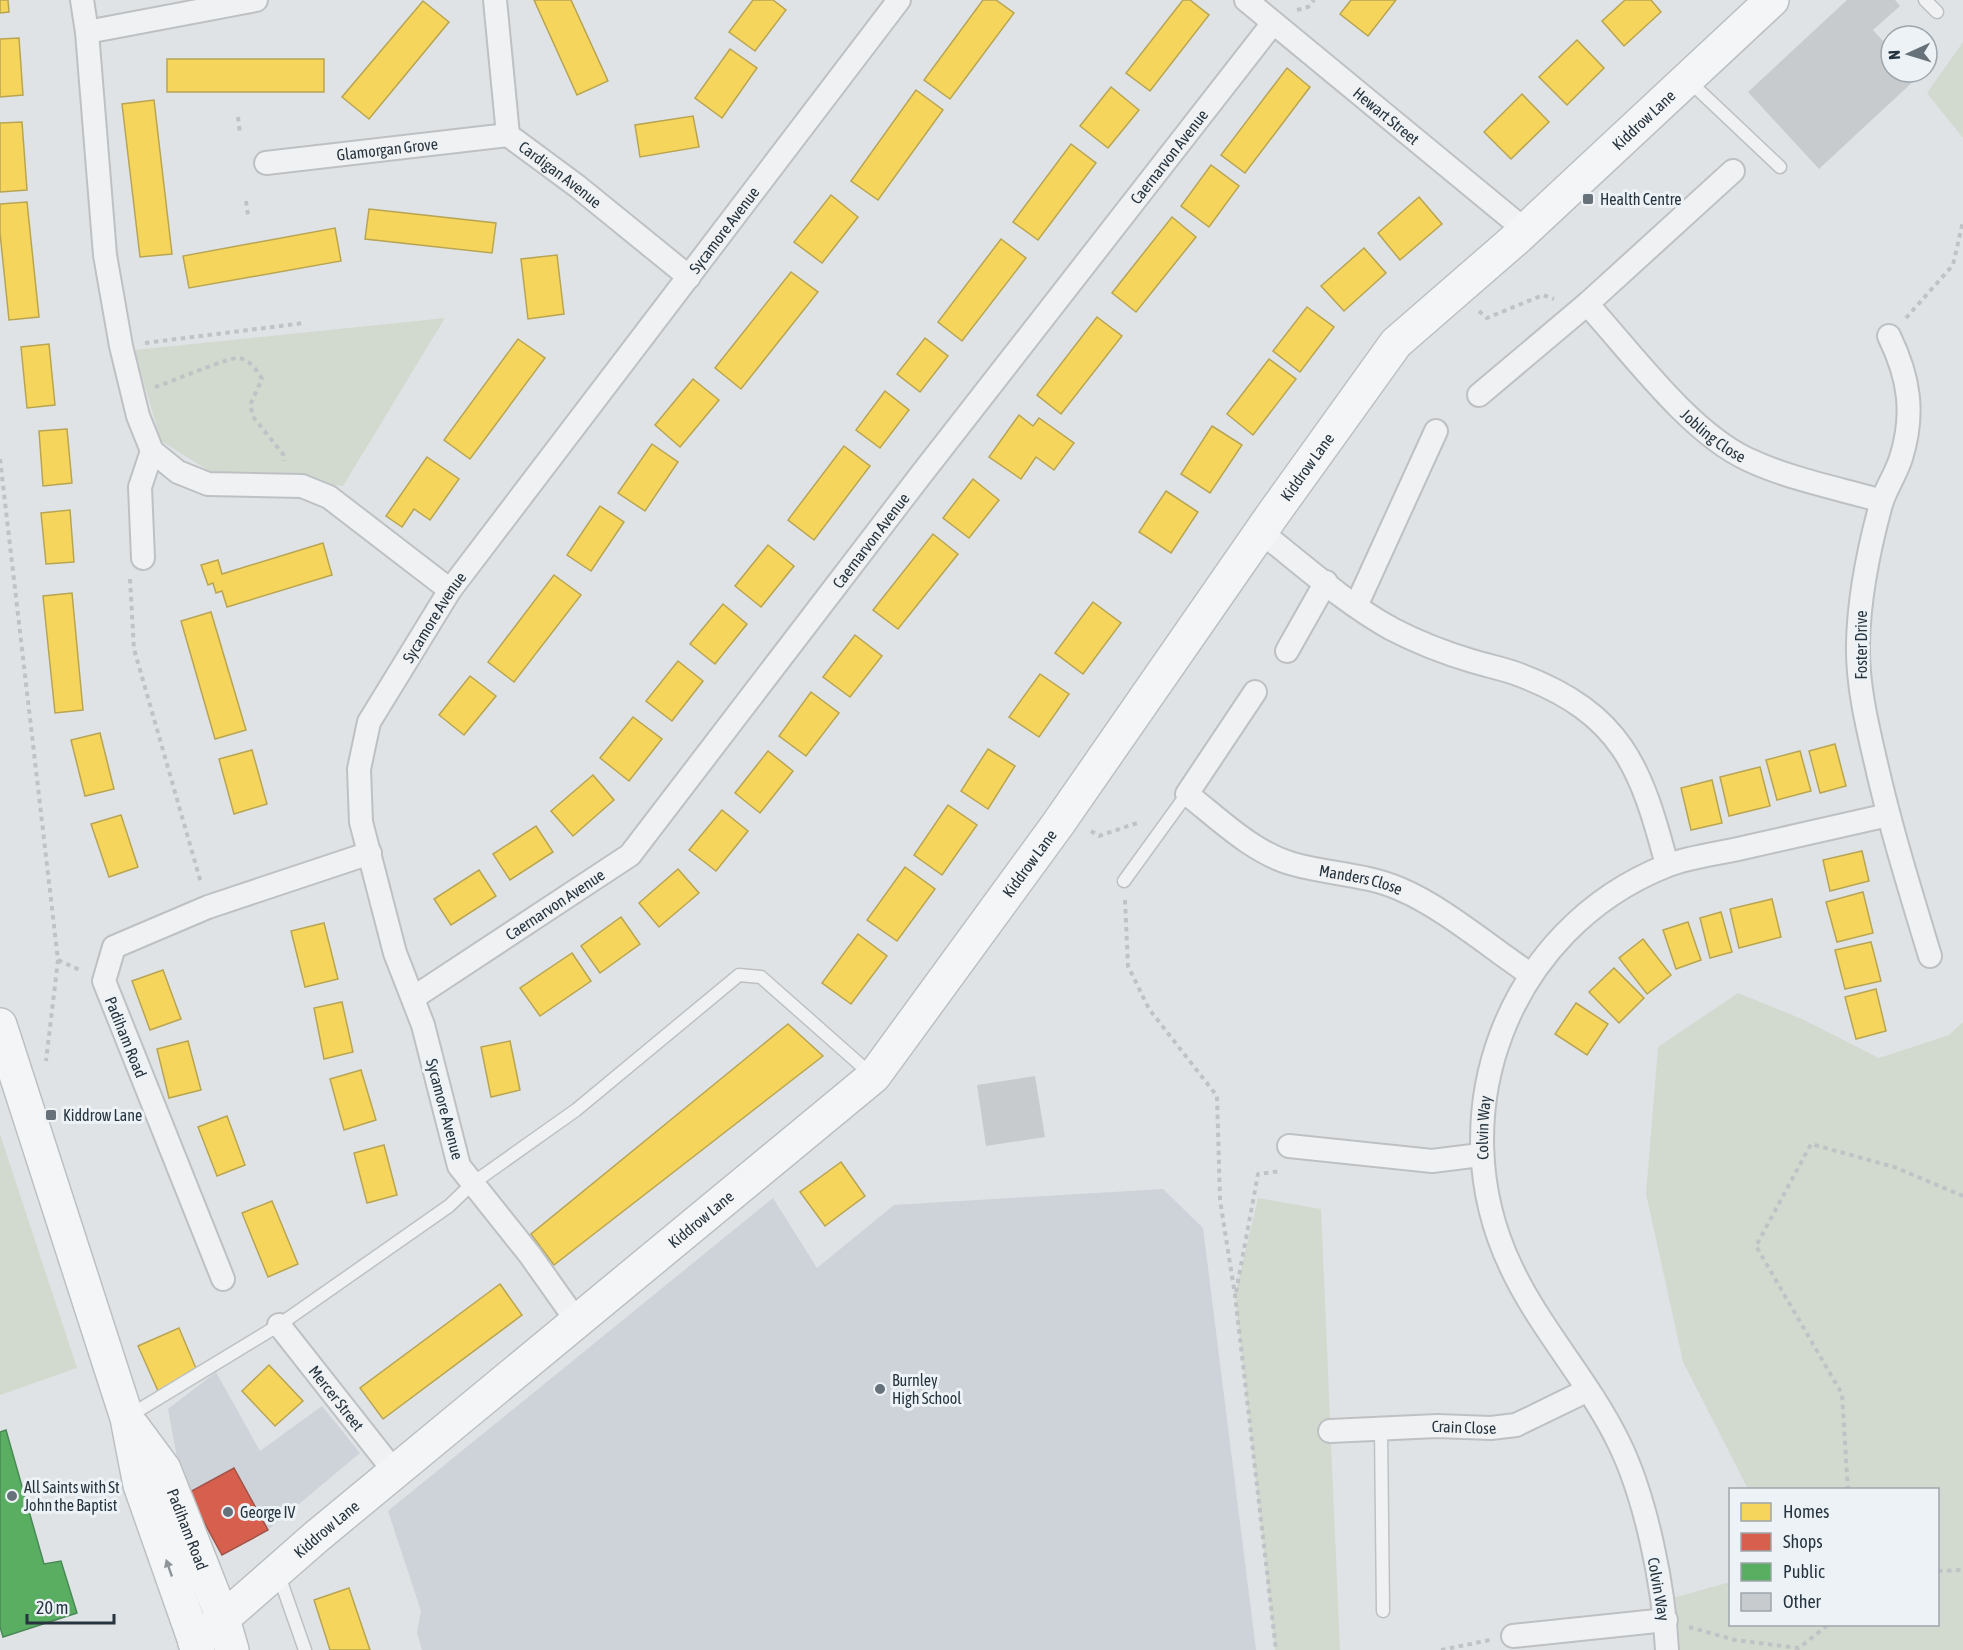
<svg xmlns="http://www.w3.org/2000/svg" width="1963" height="1650" viewBox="0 0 1963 1650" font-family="'Asap Condensed',sans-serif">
<rect width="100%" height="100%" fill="#e0e3e5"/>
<g fill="#cdd3d9">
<polygon points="1163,1189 1203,1228 1256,1650 422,1650 417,1632 421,1611 388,1511 773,1198 817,1268 894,1205"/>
<polygon points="216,1372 260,1451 322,1406 360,1453 268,1530 222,1555 181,1479 168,1409"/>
</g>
<g fill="#d2dad0">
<polygon points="1963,42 1963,138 1927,93"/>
<polygon points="445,318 343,486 214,474 161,441 134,350"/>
<polygon points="1738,993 1802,1019 1879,1058 1949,1035 1963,1022 1963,1650 1676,1650 1673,1598 1730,1582 1730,1624 1938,1624 1938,1490 1748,1489 1683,1362 1646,1194 1658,1047"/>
<polygon points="0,1134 77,1368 0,1395"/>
<polygon points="1258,1198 1321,1209 1340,1650 1275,1650 1235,1295"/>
</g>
<g fill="#f6d55c" stroke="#b8a553" stroke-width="1.5">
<polygon points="0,0 8,0 9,12 0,13"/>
<polygon points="534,0 571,0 608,81 577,95"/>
<polygon points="753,0 773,0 786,10 755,51 729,32"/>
<polygon points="983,0 996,0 1014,13 950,99 924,80"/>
<polygon points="1183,0 1190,0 1209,15 1150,91 1126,73"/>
<polygon points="1351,0 1396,0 1368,36 1340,14"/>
<polygon points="1625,0 1651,0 1661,12 1624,46 1602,21"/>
<polygon points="423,1 449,22 369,119 342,97"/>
<polygon points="19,38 23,95 0,97 0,39"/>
<polygon points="1577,40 1604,68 1567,105 1539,77"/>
<polygon points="730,49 757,68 722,118 695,98"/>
<rect x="167" y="59" width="157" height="33"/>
<polygon points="1287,68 1310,87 1245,173 1221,155"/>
<polygon points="1111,87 1139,110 1108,148 1080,126"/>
<polygon points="916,90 943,110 878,200 851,181"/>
<polygon points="1522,94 1549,122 1511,159 1484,132"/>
<polygon points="154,100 172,254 140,257 122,104"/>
<polygon points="693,116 699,147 640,157 635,125"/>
<polygon points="22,122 27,190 0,192 0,123"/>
<polygon points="1071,144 1096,163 1038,240 1013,222"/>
<polygon points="1211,165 1239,186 1209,227 1181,206"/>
<polygon points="831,195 858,217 822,263 794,242"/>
<polygon points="1419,197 1442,224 1400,260 1378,233"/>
<polygon points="27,202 39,317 9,320 0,233 0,204"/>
<polygon points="369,209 496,223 492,253 365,239"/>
<polygon points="1172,217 1196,237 1136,312 1112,293"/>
<polygon points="335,228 341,261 189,288 183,256"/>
<polygon points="1001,239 1026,258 962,341 938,322"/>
<polygon points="1364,248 1386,273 1344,311 1321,286"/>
<polygon points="557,255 564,314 528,319 521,259"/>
<polygon points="791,272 818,292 741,389 715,368"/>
<polygon points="1307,307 1334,327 1300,372 1273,351"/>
<polygon points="1097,317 1122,336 1061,414 1037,395"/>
<polygon points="925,338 948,356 920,392 897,374"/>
<polygon points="518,339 545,358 470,459 444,440"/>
<polygon points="49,344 55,405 27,408 21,347"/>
<polygon points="1269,359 1296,379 1253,435 1227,414"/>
<polygon points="693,379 719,400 680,447 655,425"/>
<polygon points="885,391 909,410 880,448 856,430"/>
<polygon points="1019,415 1033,426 1039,418 1074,443 1054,470 1036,457 1021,479 989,457"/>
<polygon points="1212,426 1242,445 1210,493 1181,474"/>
<polygon points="67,429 72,483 43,486 39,431"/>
<polygon points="652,444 678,462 645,511 618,493"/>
<polygon points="844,446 870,466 814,540 788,520"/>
<polygon points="427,457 459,479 430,520 414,509 402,527 386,516"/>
<polygon points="973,479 999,500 969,538 943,518"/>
<polygon points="1166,491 1198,512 1171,553 1139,532"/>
<polygon points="600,506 624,522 591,571 567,555"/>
<polygon points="70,510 74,562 46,564 41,513"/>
<polygon points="933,534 958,554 898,629 873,610"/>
<polygon points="323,543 332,575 227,607 222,591 216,593 213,583 208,585 201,565 218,560 222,574"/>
<polygon points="768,545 794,566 761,607 735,586"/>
<polygon points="554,575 581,595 514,682 488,662"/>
<polygon points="72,593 83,710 55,713 43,596"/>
<polygon points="1093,602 1121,623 1083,674 1055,653"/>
<polygon points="723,604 747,624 715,664 690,644"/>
<polygon points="211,612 246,730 215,739 181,621"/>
<polygon points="855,635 882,656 850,697 823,677"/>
<polygon points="678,661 703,681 672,721 646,701"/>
<polygon points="1040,674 1069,694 1039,737 1009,717"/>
<polygon points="470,676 496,696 464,735 439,715"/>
<polygon points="811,692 839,713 806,756 779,736"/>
<polygon points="633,717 662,739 629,781 600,758"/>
<polygon points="100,733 114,789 85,796 71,740"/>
<polygon points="1835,744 1846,786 1820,793 1809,751"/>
<polygon points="988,749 1015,766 988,809 961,791"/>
<polygon points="252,750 267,804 234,814 219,759"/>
<polygon points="768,751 793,771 760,813 735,793"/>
<polygon points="1800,751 1811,791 1777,800 1766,760"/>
<polygon points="1760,767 1770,806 1729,816 1720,777"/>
<polygon points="593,775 614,800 573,836 551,811"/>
<polygon points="1712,780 1722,823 1691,830 1681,788"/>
<polygon points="948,805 977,825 942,875 914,855"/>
<polygon points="722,810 748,831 716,871 689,850"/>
<polygon points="121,815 138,867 109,877 91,824"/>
<polygon points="536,826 553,852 510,880 493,854"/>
<polygon points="1862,851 1869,881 1830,891 1823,860"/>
<polygon points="905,867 935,889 897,941 867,920"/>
<polygon points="678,869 699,893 659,927 639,903"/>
<polygon points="479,870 496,896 451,925 434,899"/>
<polygon points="1863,892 1873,933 1837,942 1826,902"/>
<polygon points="1772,899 1781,937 1739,948 1730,909"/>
<polygon points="1721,912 1732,952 1710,958 1700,918"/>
<polygon points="621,917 640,944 600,973 581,946"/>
<polygon points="1688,922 1701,960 1676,969 1663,930"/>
<polygon points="324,923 338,979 305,987 291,931"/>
<polygon points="858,934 887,956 851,1004 822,983"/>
<polygon points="1643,939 1671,975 1647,994 1619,958"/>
<polygon points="1871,942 1881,981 1845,989 1835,950"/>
<polygon points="572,953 591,981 540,1016 520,988"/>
<polygon points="1614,968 1644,998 1619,1023 1589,992"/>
<polygon points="163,970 181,1019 150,1030 132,981"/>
<polygon points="1876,989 1886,1031 1856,1039 1845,997"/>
<polygon points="342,1002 353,1052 324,1059 314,1008"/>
<polygon points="1576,1003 1608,1024 1587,1055 1555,1034"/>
<polygon points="788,1024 823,1056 554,1265 531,1234"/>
<polygon points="188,1041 201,1090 169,1098 157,1049"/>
<polygon points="510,1041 520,1090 491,1097 481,1047"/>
<polygon points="361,1070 376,1120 344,1130 330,1079"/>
<polygon points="227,1116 245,1165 217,1176 198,1127"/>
<polygon points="384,1145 397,1195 367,1203 354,1153"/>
<polygon points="841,1162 865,1196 825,1226 800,1192"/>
<polygon points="272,1201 298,1264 268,1277 242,1213"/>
<polygon points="500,1284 522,1315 383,1419 360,1388"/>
<polygon points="179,1328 198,1373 158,1391 138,1346"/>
<polygon points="269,1365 303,1401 275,1426 242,1391"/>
<polygon points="349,1588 370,1650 330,1650 314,1600"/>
</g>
<polygon fill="#d6604d" stroke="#a15349" stroke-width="1.5" points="234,1468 268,1530 222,1555 188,1493"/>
<polygon fill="#5aae61" stroke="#4a8957" stroke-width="1.5" points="6,1430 44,1564 61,1561 77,1613 3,1637 0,1627 0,1432"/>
<g fill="#c8cbcd">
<polygon points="1847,0 1895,0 1900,6 1873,30 1891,50 1891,72 1911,72 1917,78 1819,169 1748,92"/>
<polygon points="1035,1076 1045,1137 986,1146 977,1085"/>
</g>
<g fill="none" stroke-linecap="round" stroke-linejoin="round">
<defs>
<g id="lane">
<polyline points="1925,0 1937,12"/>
<polyline points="1689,81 1780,167"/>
<polyline points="1124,881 1187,794"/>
<polyline points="129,1416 279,1325 449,1206 473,1183 576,1110 739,975 761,977 873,1076"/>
<polyline points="1381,1428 1383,1611"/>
<polyline points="278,1573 305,1650"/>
</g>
<g id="street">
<polyline points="82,0 87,32 105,255 121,346 138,416 152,451 178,472 208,484 302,486 329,497 450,590"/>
<path id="s1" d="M495 0 508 135 577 186 689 277"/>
<path id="s2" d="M1246 0 1525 230"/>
<polyline points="87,32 256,0"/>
<path id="s3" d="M266 163 508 135"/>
<path id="s4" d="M1587 304C1632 353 1688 431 1747 459 1789 479 1837 488 1882 501"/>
<path d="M1889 336C1909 377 1915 413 1901 458 1896 474 1886 488 1881 504 1869 548 1859 596 1858 643 1857 681 1866 721 1875 759 1890 826 1910 890 1930 956"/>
<polyline points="1479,395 1587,304 1733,171"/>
<path d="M1261 532C1303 565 1345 603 1392 629 1417 642 1445 653 1472 661 1488 666 1505 669 1520 675 1622 714 1641 767 1667 865"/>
<polyline points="143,558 140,487 152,451"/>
<polyline points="1357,604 1436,431"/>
<polyline points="1287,651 1326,582"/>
<path id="s5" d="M1255 692 1187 794C1218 818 1253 853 1293 864 1328 874 1366 874 1400 889 1443 907 1491 948 1530 974"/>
<path id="s6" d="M413 998 630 855 920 476 1273 23"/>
<polyline points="1289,1146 1432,1161 1480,1155"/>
<polyline points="223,1279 104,981 114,947 208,907 370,853"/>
<path id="s7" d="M576 1320 530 1255 459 1166 423 1025 395 953 361 822 359 769 369 722 450 590 899 0"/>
<path id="s8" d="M279 1325 394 1471"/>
<path id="s9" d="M1330 1431 1437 1426 1491 1428 1516 1425 1588 1390"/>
<polyline points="1513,1636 1666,1620"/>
<path id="s10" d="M1667 1650C1664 1587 1646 1497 1618 1441 1588 1380 1540 1329 1511 1267 1438 1114 1508 929 1666 866 1688 857 1715 854 1738 849 1788 838 1838 826 1888 815"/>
</g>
<g id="primary">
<polyline points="0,1025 127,1418 140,1485 198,1650"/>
<path id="s11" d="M133 1427 164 1469 223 1619 232 1650"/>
<path id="s12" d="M195 1643 316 1537 874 1076 1058 824 1271 517 1396 343 1518 237 1772 0"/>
</g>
</defs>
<use href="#lane" stroke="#bec1c3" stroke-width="15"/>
<use href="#street" stroke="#bec1c3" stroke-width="26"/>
<use href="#primary" stroke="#bcc0c3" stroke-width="36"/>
<g stroke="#bfc3c5" stroke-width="4" stroke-dasharray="4.5 4.5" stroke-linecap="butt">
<polyline points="1297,10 1308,7 1314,0"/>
<polyline points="238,117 240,134"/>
<polyline points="246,201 248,215"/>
<polyline points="1479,311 1487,318 1543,295 1554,299"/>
<polyline points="1906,318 1953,265 1963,221"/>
<polyline points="145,343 304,323"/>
<path d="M155 387C171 382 231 356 239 358 250 360 257 370 262 379L250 405 254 418 283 454 284 461"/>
<polyline points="0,459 58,960 46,1061"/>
<polyline points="130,579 134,649 201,883"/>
<polyline points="1091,831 1099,836 1140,822"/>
<polyline points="1125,900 1128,966 1149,1009 1217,1096 1220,1200 1235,1295 1276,1650"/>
<polyline points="58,960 82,971"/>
<polyline points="1236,1292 1258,1174 1281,1171"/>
<polyline points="1848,1490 1842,1394 1756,1246 1811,1144 1894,1167 1963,1196"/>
<polyline points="1938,1571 1963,1570"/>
<polyline points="1689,1627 1735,1640 1799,1648 1829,1624"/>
<polyline points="1441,1650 1490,1640"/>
</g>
<use href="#lane" stroke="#eff1f2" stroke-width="12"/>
<use href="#street" stroke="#eff1f2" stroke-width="22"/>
<use href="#primary" stroke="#f4f5f6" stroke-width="33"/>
</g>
<defs><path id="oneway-solid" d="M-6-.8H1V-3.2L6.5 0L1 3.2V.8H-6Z" transform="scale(1.5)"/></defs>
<use fill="#8d949a" href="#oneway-solid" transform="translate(169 1568) rotate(-109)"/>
<g fill="#677179" stroke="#edf2f6" stroke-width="2">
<rect x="1582" y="193" width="12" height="12" rx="3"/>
<rect x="45" y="1109" width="12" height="12" rx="3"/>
<circle cx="880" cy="1389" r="6"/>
<circle cx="12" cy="1496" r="6"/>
<circle cx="228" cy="1512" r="6"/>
</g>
<g text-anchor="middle" stroke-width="6" stroke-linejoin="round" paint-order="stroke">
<g font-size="16" fill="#26343f" stroke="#edf2f6">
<text dy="6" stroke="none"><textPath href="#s2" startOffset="182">Hewart Street</textPath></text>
<text dy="6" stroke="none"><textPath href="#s12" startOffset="2118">Kiddrow Lane</textPath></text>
<text dy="6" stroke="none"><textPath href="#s3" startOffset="122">Glamorgan Grove</textPath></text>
<text dy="6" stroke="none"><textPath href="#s6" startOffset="1142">Caernarvon Avenue</textPath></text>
<text dy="6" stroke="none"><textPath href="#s1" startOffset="201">Cardigan Avenue</textPath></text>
<text dy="6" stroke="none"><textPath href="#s7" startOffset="1260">Sycamore Avenue</textPath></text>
<text dy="6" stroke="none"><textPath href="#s4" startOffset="183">Jobling Close</textPath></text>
<text dy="6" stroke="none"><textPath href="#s12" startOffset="1632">Kiddrow Lane</textPath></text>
<text dy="6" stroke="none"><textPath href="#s6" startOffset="656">Caernarvon Avenue</textPath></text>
<text dy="6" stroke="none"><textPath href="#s7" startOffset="776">Sycamore Avenue</textPath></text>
<text transform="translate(1861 645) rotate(-90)" y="6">Foster Drive</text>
<text dy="6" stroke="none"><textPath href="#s12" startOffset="1148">Kiddrow Lane</textPath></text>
<text dy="6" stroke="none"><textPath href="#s5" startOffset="320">Manders Close</textPath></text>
<text dy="6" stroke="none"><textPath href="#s6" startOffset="170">Caernarvon Avenue</textPath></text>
<text transform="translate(126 1037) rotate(68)" y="6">Padiham Road</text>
<text transform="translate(445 1109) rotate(75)" y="6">Sycamore Avenue</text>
<text dy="6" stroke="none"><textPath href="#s10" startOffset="564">Colvin Way</textPath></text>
<text dy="6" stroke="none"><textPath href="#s12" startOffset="660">Kiddrow Lane</textPath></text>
<text dy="6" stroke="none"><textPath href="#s8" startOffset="93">Mercer Street</textPath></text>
<text dy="6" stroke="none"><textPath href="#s9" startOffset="134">Crain Close</textPath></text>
<text dy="6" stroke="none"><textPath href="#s12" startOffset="174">Kiddrow Lane</textPath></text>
<text dy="6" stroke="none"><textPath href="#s11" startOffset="117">Padiham Road</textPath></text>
<text transform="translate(1659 1589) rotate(80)" y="6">Colvin Way</text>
</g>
<g font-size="16" fill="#26343f" stroke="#edf2f6" text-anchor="start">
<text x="1600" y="205">Health Centre</text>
<text x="63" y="1121">Kiddrow Lane</text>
<text x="892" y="1386">Burnley<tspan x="892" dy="18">High School</tspan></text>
<text x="24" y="1493">All Saints with St<tspan x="24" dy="18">John the Baptist</tspan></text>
<text x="240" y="1518">George IV</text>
</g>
</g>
<rect x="1729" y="1488" width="210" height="138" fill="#edf2f6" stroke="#9da6ad" stroke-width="1.5"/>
<rect x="1741" y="1503" width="30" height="18" fill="#f6d55c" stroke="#9da6ad" stroke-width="1.5"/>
<text x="1783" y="1518" font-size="18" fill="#26343f">Homes</text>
<rect x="1741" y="1533" width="30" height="18" fill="#d6604d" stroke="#9da6ad" stroke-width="1.5"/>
<text x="1783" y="1548" font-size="18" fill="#26343f">Shops</text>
<rect x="1741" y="1563" width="30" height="18" fill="#5aae61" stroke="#9da6ad" stroke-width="1.5"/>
<text x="1783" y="1578" font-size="18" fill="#26343f">Public</text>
<rect x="1741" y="1593" width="30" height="18" fill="#c8cbcd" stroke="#9da6ad" stroke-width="1.5"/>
<text x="1783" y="1608" font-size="18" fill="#26343f">Other</text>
<g transform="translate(1909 54) rotate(266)"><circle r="28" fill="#edf2f6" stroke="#9da6ad" stroke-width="1.5"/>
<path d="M0-4.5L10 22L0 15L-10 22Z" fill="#677179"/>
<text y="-9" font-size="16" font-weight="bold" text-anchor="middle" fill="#26343f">N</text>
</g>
<path d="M27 1614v9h87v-9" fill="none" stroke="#26343f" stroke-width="3"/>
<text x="36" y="1614" font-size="18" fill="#26343f" stroke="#edf2f6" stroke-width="4.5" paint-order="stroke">20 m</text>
</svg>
